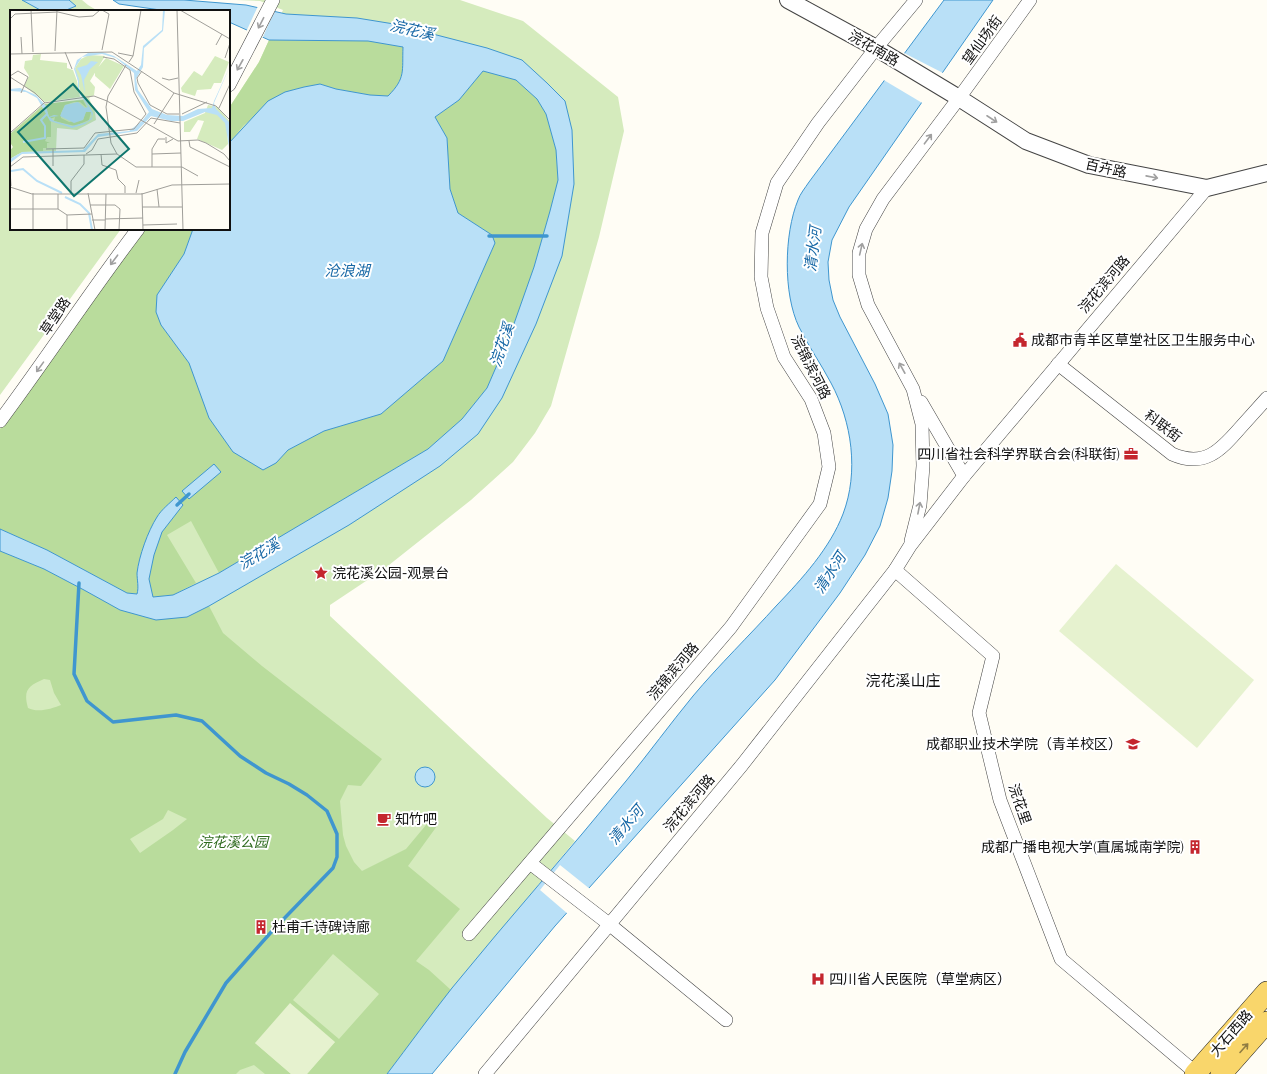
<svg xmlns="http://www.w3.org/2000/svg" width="1267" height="1074" viewBox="0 0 1267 1074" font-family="Spectral,'Noto Sans SC',serif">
<rect width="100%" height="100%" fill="#fffdf5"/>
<g fill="#d5ebbd">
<polygon points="0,0 82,0 88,5 98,11 11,11 11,229 121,229 0,395"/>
<polygon points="236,0 460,0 523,21 618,97 624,131 599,237 551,406 535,433 513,462 471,500 384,569 330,605 330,616 547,818 575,841 451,990 387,1074 0,1074 0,429 145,229 229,229 229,108 259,62 283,10 260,1"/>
</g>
<g fill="#b9dc9c" fill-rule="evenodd">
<path d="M269 40 368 41 403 47C402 71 406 78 388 96L370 95 336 89 320 84 304 87 285 92 244 125 229 143V108L259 62Z"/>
<polygon points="483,71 516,80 537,99 546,114 556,150 558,180 550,211 534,267 510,335 487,388 462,419 428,449 219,573 191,521 167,535 196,583 173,595 153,597 127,593 47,550 0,529 0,429 145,229 193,229 184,254 157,295 161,325 189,363 196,378 276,463 288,450 324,431 381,414 443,361 495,243 492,235 458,213 450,189 447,138 435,117 459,100"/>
<path d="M0 551 44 569 84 590 120 610 187 617 209 606 223 633 262 666 382 759 361 786 348 785 340 801 343 835 346 846 354 862 362 871 406 849 431 819 437 826 408 866 460 909 416 961 429 970 451 990 387 1074H307L335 1042 255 1043 291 1074H265L254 1065 240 1070 236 1074H0ZM44 679 50 680 54 693 61 705C51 709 38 713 28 708 23 690 28 686 44 679ZM168 810 187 819 173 830 140 853 130 839 163 819ZM333 954 379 994 339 1039 293 1000Z"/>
</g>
<g fill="#e6f2cf">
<polygon points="1116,564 1254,680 1197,748 1059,631"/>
<polygon points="290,1003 335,1042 307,1074 291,1074 255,1043"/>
</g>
<g fill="#b9e0f7" stroke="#3f96cf">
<polygon points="22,0 69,0 76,6 64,11 42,11"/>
<path d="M113 0H184L246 5 286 14 357 18 394 24 487 48 522 60 547 83 565 101 572 130 574 184 562 256 536 324 502 398 478 434 440 466 349 525 209 606 187 617 156 620 120 610 84 590 44 569 0 551V529L47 550 127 593 137 594C139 587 137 580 137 573 139 556 148 531 157 517 161 510 170 503 176 497L183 505 162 532 154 555 149 579 153 597 173 595 219 573 428 449 462 419 487 388 510 335 534 267 550 211 558 180 556 150 546 114 537 99 516 80 483 71 459 100 435 117 447 138 450 189 458 213 492 235 495 243 443 361 381 414 324 431 288 450 276 463 263 470 233 452 209 418 189 363 161 325 156 312 157 295 184 254 193 229H229V143L268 101 285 92 304 87 320 84 336 89 370 95 388 96C406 78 402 71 403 47L368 41 269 40 229 22V11H167L119 4Z"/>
<path d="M944 0H993L849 207 832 240 828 262 829 280 833 300 840 317 875 384 888 414 893 445 892 471 888 498 880 526 865 555 840 593 775 680 555 926 432 1074H387C409 1045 430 1016 452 988 509 918 569 851 626 781 649 753 670 724 693 696 719 665 749 636 777 605 802 579 830 548 843 514 859 472 852 422 831 383 821 364 809 347 799 327 783 294 784 234 798 200 800 194 805 188 809 182Z"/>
<polygon points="214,464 221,472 189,499 182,491"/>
<circle cx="425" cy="777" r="10"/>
</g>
<g fill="#fffdf5">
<polygon points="258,6 275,10 262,39 246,32"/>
<polygon points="902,52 945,74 924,104 882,79"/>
<polygon points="560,865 590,889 568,914 540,890"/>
</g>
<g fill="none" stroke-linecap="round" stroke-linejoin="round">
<g stroke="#3f96cf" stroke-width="3.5">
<polyline points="489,236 547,236"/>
<polyline points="177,505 189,494"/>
<polyline points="79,583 74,674 87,701 113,722 176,715 202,721 240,756 266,773 289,784 307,795 327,811 337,834 337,857 333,868 273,930 226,983 185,1052 175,1074"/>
</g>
<defs>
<g id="minor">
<polyline points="229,85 273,0"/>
<path d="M1058 364 1172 454C1204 468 1220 451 1240 428 1249 418 1258 408 1267 398"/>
<polyline points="921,402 964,476"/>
<path d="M0 421C47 358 90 292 138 229"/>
<polyline points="911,541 920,505 923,466 922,424 913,389 868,305 859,275 859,253 866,229 883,199 959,98 1030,0"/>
<polyline points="895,570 993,656 979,713 1000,800 1061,959 1196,1073"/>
<polyline points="530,863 609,924 726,1020"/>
<polyline points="469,934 731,627 820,504 829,467 824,433 811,399 784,357 767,308 761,277 762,233 777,183 818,123 876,48 916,0"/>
<polyline points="485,1074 742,765 895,570 910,546 964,476 1207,188"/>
</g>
<polyline id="tertiary" points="788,0 876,48 959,98 1026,141 1089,165 1207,188 1267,173"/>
<g id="primary">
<polyline points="1195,1074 1267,992"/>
<polyline points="1221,1074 1267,1022"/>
</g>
</defs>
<use href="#minor" stroke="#444" stroke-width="14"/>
<use href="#tertiary" stroke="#444" stroke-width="18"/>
<use href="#primary" stroke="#222" stroke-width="22"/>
<use href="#minor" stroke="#fff" stroke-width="13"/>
<use href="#tertiary" stroke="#fff" stroke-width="16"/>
<use href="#primary" stroke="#f9d66b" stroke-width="21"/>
</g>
<defs><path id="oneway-shaft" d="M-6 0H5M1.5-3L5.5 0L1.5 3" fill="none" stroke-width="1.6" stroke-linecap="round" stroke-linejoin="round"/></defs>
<g stroke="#a0a0a0">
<use href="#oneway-shaft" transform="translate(261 23) rotate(117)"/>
<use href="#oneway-shaft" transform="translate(240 65) rotate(119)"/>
<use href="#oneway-shaft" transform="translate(992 119) rotate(33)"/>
<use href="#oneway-shaft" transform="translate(928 139) rotate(-53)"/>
<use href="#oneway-shaft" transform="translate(1152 177) rotate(11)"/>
<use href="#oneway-shaft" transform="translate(861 249) rotate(-77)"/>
<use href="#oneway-shaft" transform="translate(114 260) rotate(127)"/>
<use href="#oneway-shaft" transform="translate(40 367) rotate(126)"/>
<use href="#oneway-shaft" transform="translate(902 368) rotate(-119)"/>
<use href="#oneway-shaft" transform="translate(919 508) rotate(-79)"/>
</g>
<use stroke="#917d42" href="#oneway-shaft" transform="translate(1244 1048) rotate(-48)"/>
<defs>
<symbol id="civic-bare" viewBox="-9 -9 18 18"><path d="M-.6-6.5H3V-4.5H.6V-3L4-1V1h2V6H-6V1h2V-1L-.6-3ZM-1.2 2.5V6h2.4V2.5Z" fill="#c4262e" stroke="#fff" stroke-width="2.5" paint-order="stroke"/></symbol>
<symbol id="office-bare" viewBox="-9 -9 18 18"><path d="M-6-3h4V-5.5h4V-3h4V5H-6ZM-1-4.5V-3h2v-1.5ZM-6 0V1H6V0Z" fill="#c4262e" stroke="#fff" stroke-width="2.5" paint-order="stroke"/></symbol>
<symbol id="sight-bare" viewBox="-9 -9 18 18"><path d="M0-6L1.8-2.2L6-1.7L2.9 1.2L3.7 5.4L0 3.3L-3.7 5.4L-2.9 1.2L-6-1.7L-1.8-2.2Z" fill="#c4262e" stroke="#fff" stroke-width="2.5" paint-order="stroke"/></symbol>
<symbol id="university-bare" viewBox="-9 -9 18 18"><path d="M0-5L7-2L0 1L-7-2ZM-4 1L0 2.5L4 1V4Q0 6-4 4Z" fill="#c4262e" stroke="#fff" stroke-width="2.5" paint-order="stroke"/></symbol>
<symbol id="cafe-bare" viewBox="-9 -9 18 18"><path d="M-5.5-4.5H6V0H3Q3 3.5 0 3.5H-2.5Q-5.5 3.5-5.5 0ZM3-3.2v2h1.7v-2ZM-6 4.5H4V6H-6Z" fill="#c4262e" stroke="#fff" stroke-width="2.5" paint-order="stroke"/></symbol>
<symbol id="building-bare" viewBox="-9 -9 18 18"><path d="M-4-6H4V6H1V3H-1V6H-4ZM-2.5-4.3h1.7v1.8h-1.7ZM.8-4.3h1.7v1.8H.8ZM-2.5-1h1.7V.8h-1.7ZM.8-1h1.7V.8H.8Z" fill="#c4262e" stroke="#fff" stroke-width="2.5" paint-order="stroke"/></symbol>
<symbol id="hospital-bare" viewBox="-9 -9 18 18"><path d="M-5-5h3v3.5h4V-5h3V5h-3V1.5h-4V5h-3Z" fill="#c4262e" stroke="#fff" stroke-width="2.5" paint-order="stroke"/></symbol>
</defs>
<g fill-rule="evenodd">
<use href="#civic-bare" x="1010" y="330" width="20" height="20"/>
<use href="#office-bare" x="1121" y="444" width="20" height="20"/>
<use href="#sight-bare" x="311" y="563" width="20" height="20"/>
<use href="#university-bare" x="1123" y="734" width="20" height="20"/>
<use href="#cafe-bare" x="374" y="809" width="20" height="20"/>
<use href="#building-bare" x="1185" y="837" width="20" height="20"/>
<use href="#building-bare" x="251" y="917" width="20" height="20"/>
<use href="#hospital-bare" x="808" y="969" width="20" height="20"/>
</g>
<g text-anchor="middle" stroke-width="4" stroke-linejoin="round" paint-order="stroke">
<g font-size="14" fill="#111" stroke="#fff">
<text transform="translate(982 40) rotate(-54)" y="5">望仙场街</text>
<text transform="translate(874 48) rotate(30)" y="5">浣花南路</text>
<text transform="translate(1106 168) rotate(13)" y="5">百卉路</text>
<text transform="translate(1104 284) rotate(-50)" y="5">浣花滨河路</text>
<text transform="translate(55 316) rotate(-56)" y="5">草堂路</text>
<text transform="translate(811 367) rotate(63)" y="5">浣锦滨河路</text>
<text transform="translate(1163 426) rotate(37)" y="5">科联街</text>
<text transform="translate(673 671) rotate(-50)" y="5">浣锦滨河路</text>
<text transform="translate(689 803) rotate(-50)" y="5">浣花滨河路</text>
<text transform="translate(1020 804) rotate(71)" y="5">浣花里</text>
<text transform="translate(1231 1033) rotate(-49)" y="5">大石西路</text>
</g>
<g font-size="14" fill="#111" stroke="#fff" text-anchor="start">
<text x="1031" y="345">成都市青羊区草堂社区卫生服务中心</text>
<text x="1120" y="459" text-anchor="end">四川省社会科学界联合会(科联街)</text>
<text x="332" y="578">浣花溪公园-观景台</text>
<text x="1122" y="749" text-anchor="end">成都职业技术学院（青羊校区）</text>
<text x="395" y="824">知竹吧</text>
<text x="1184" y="852" text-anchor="end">成都广播电视大学(直属城南学院)</text>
<text x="272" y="932">杜甫千诗碑诗廊</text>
<text x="829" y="984">四川省人民医院（草堂病区）</text>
</g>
<g font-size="14" font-style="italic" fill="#2f6b1f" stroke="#fff">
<text x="233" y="847">浣花溪公园</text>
</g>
<g font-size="15" font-style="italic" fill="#1768a6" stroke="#fff">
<text transform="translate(412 30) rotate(13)" y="5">浣花溪</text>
<text transform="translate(813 249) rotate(-83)" y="5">清水河</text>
<text x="347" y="276">沧浪湖</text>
<text transform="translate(502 345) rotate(-71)" y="5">浣花溪</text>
<text transform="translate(259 554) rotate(-31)" y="5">浣花溪</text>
<text transform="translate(830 573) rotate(-57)" y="5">清水河</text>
<text transform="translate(626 825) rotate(-50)" y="5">清水河</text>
</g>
<g font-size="15" fill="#111" stroke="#fff">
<text x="903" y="686">浣花溪山庄</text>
</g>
</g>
<g transform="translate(10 10)">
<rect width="220" height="220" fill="#fffdf5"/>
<path d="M31 44 30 50 57 53V58L63 60 67 71 70 87 35 92 14 76 19 66 14 58 15 51 22 50 23 45ZM79 45 95 46 80 71 85 77 84 85 79 88 85 102 86 110 67 120 47 118 46 141 6 144 0 149V141L3 137 0 132 35 94 75 89 70 81 65 58 71 49ZM205 46 219 52 211 73H204L201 79 187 80 185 86 172 82 171 78 184 61 192 66ZM96 48 114 56 100 79 85 66V61ZM198 95 208 97 220 112V121H217L218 134 212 140 187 129 194 111 188 110 180 122H174V112L195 103Z" fill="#d5ebbd"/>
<path d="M73 90 77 98 70 92H64L55 95 51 103V108L59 112 73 110 76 101 81 102 79 110 65 116 44 111 45 107 40 109 34 94ZM33 95 41 112V127H37L35 131 40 133H37V138H33V141L12 142 0 149V141L3 137 0 132V124Z" fill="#b9dc9c"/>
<path d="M153 0H155L153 21 134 38 133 57 126 69 128 80 142 99 157 105 173 106 188 99 202 98 204 91 220 56 204 93 206 99 220 113V143L215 113 207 105 195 102 173 111H161L141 106 127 121 88 127 75 142 12 144 0 153V149L12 142 73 140 88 124 119 121 132 111 139 102 125 80 124 63 106 48 92 44 72 47 65 58 69 69V79L83 103 82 109 75 114 62 118 40 111 27 88 16 82 0 81V79L10 78 26 85 36 96 39 107 44 105 49 106 40 107 44 111 62 116 77 112 82 107 81 102H76L73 110 64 113 50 106 55 95 68 92 75 98 78 97 68 80V71L64 59 67 50 78 43 92 42 104 46 127 61 131 55 133 36 152 20ZM81 51 88 52 80 59 74 70 75 84 71 65 67 58 77 55Z" fill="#b9e0f7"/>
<path fill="none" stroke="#b9e0f7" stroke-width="2" d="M13 132 35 128V116L31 110 37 104M1 161 13 159 27 171 52 183M55 187 70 194 79 203 82 220"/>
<path fill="none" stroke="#a09f9a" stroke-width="1" d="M21 0 23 42M92 0 99 4 92 40M167 0 173 220M170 0 220 29M0 9 5 4 48 2 69 7 83 6 90 0M11 27 12 44M206 35 212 24M45 41 47 0M55 42 62 59M108 43 123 46 119 52M0 44 102 42 164 83 206 96 220 110M123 46 131 0M215 48 220 33M116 55 98 86 96 97 101 133 107 144 126 157H172L188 166M132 61 127 68 128 73 140 95 157 104H169M0 66 8 61 18 67 11 83M0 67 25 83 35 93M152 68 159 70 168 68M209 98 220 74M172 104 197 92M144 114 164 83M0 123 34 93 84 86 97 91 168 131 188 130 196 133 214 144 220 151M156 127V133L163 129M179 131 180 137 220 157M36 139 74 138 85 123 124 119 136 104 124 82 120 60 104 49 93 47M43 139V156M76 144 82 140 88 129 127 123 141 108 170 113M91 144 92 155 106 160 108 169 115 176V183M142 144 171 143M0 157 13 147 107 144M142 157V139L148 129H155M0 160 1 176M0 177 22 184H132L162 175 220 174M147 179 149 197M23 183V220M61 183V171L74 154V145M78 183 85 220M126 183 129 170M132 183 133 220M80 195H105L110 199 109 220M132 197H172M0 199H48L57 205 82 204M48 199V184M95 209 133 208M82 210H95M133 215 167 214M57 220V205M95 220 96 184"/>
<path fill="#0f766e" fill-opacity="0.15" stroke="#0f766e" stroke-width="2" d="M63 74 119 139 64 186 8 122Z"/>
<rect width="220" height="220" fill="none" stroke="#111" stroke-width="2"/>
</g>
</svg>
